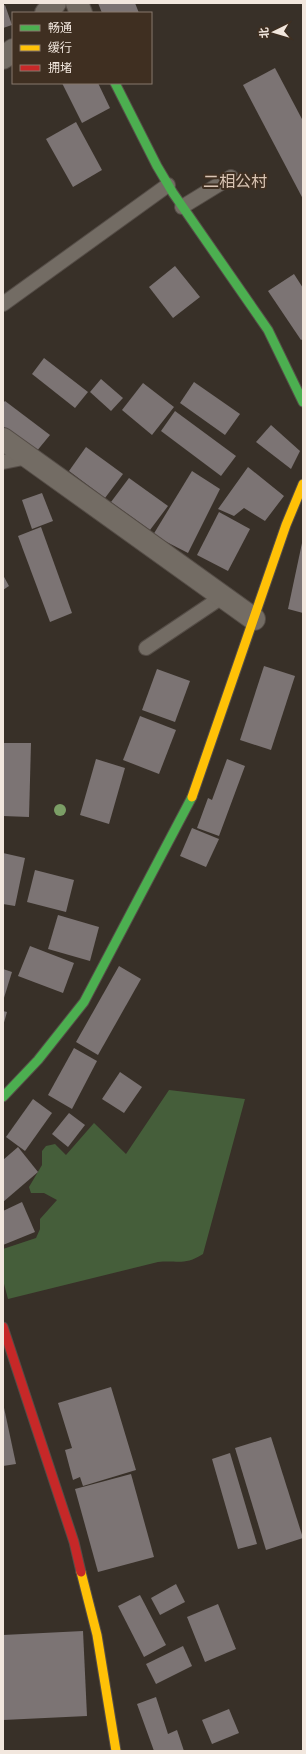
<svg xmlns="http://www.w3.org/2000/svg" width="306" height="1754" viewBox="0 0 306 1754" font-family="'Times New Roman','Noto Sans SC',serif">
<rect width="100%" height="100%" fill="#383028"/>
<path fill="#455e3a" d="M169 1090 245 1099 203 1254C184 1266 178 1260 158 1262L8 1299 3 1280V1249L36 1238 40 1229V1219L57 1200 44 1193H31L29 1187 42 1165V1151L46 1146 55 1144 66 1155 94 1123 126 1154Z"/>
<g fill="#7c7474">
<polygon points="98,3 135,3 139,13 102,13"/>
<polygon points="5,5 12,25 3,28 3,6"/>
<polygon points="275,68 303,121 303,199 243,85"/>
<polygon points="62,83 98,83 110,108 82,123"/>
<polygon points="76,122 102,170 73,187 46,139"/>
<polygon points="175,266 200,297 173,318 149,287"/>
<polygon points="294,274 303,288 303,339 301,340 268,291"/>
<polygon points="44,358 88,392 75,408 32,374"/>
<polygon points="101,379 123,398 111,411 90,392"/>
<polygon points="194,382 240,414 225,435 180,403"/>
<polygon points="143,383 174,407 152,435 122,410"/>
<polygon points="5,401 50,435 36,452 3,426 3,403"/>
<polygon points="175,411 236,456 221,476 161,431"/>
<polygon points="271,425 300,451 291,469 256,442"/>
<polygon points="86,447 123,474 105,498 69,471"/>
<polygon points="248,467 284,496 265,521 244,508 234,516 218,509"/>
<polygon points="192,471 220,489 188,553 153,535"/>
<polygon points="129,478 168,506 150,530 111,502"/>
<polygon points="42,493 53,521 32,529 22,500"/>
<polygon points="219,512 250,529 228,571 197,555"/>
<polygon points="41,527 72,613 50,622 18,536"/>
<polygon points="302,543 303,543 303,613 288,609"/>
<polygon points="3,575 9,586 3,590"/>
<polygon points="264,666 295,676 271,750 240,740"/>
<polygon points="157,669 190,681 175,722 142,710"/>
<polygon points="140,716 176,730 159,774 123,760"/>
<polygon points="3,743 31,743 29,817 3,816"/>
<polygon points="96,759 125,768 109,824 80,815"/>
<polygon points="227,759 245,766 219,836 197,828 208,798 212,800"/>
<polygon points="192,828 219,839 206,867 180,856"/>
<polygon points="3,853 25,858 15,906 3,904"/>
<polygon points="35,870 74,880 66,912 27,902"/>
<polygon points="58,915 99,927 90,961 48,949"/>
<polygon points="30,946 74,963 63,993 18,976"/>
<polygon points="119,966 141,979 98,1055 76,1042"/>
<polygon points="3,969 12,972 3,1001"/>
<polygon points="3,1011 7,1012 3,1026"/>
<polygon points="74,1048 97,1061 72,1109 48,1095"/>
<polygon points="120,1072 142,1087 124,1113 102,1099"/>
<polygon points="33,1099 52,1113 25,1151 6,1137"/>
<polygon points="69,1113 85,1125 68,1147 52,1134"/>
<polygon points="18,1147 38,1172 3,1202 3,1160"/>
<polygon points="22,1202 35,1232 3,1245 3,1211"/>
<polygon points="111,1387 136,1470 83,1486 80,1477 73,1480 65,1450 72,1448 58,1403"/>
<polygon points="3,1403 16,1464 3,1466"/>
<polygon points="271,1437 303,1538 266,1550 235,1448"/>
<polygon points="230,1453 257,1544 238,1549 212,1459"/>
<polygon points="131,1474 154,1557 98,1572 75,1489"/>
<polygon points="176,1584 185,1602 160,1615 151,1598"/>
<polygon points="140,1595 166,1645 144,1657 118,1606"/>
<polygon points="218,1604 236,1649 205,1662 187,1617"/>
<polygon points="83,1631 87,1716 3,1720 3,1635"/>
<polygon points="183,1646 192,1666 156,1684 146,1664"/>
<polygon points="156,1697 168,1734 177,1730 184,1751 154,1751 137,1704"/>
<polygon points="229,1709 239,1733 212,1744 202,1720"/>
</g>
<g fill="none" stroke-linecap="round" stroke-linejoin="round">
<defs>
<g id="lane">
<polyline points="182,207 231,177"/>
<polyline points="3,304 168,185"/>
<polyline points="3,462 28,457"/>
<polyline points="146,648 222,597"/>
</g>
<g id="street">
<polyline points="77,3 81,13"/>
<polyline points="46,13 55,3"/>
<polyline points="3,58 13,50"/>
<polyline points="3,439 254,619"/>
</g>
<g id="fast">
<polyline points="115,83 157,166 173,193 268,330 303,402"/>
<polyline points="3,1097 38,1060 84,1002 192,797"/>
</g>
<g id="slow">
<polyline points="192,797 286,525 303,484"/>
<polyline points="81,1572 97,1635 116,1751"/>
</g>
<polyline id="jam" points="3,1327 74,1542 81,1572"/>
</defs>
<use href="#lane" stroke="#554d47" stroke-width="16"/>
<use href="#street" stroke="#554d47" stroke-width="24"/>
<use href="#fast" stroke="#554d47" stroke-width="11"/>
<use href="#slow" stroke="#554d47" stroke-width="11"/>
<use href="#jam" stroke="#554d47" stroke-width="11"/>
<use href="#lane" stroke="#736c64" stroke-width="14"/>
<use href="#street" stroke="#736c64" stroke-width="22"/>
<use href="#fast" stroke="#4caf50" stroke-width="9"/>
<use href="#slow" stroke="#ffc107" stroke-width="9"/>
<use href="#jam" stroke="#c62828" stroke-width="9"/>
</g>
<circle fill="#7b9e66" cx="60" cy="810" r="6"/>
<g text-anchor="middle" stroke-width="4" stroke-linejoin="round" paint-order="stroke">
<g font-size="16" fill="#d9c4b3" stroke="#3f2f21">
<text x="235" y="187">二相公村</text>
</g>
</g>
<rect width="306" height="1754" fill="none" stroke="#f2e7de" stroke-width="8"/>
<rect x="12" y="12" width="140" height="72" fill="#3f2f21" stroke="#87796d"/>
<rect x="20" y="25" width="20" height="6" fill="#4caf50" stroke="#87796d"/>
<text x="48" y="32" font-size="12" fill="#f2e7de">畅通</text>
<rect x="20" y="45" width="20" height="6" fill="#ffc107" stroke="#87796d"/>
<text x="48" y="52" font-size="12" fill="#f2e7de">缓行</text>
<rect x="20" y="65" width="20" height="6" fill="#c62828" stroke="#87796d"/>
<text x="48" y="72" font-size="12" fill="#f2e7de">拥堵</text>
<g transform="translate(274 32) rotate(265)" stroke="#3f2f21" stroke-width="3" paint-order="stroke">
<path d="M0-3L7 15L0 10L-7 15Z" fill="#f2e7de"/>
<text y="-6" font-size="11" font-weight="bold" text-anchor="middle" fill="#f2e7de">北</text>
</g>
</svg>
